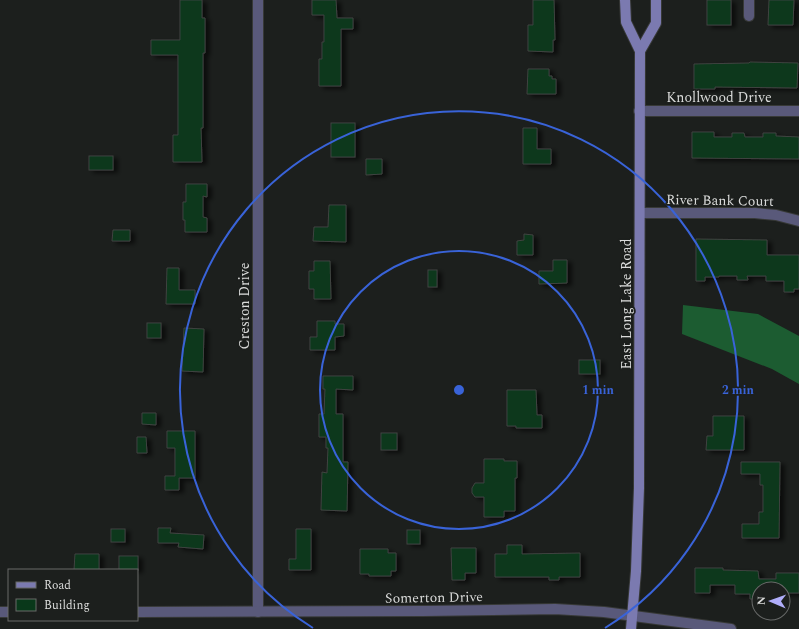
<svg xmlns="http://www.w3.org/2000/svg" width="799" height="629" viewBox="0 0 799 629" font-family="Spectral,serif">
<defs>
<filter id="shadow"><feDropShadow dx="4.5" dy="2.5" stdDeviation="2" flood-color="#0009"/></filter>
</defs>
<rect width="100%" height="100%" fill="#1c1f1d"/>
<polygon fill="#1c5c31" points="683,305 758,314 799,336 799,384 772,369 682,334"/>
<g fill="#09381a" stroke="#404341" filter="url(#shadow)">
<polygon points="180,0 202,0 202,18 205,18 205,53 203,53 203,128 201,128 202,162 173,162 173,135 178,135 178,55 151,55 151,40 180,40"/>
<polygon points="312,0 336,0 337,18 353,18 353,29 341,29 341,86 319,86 319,59 322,59 322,42 324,42 324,15 312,15"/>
<polygon points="533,0 554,0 555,40 553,40 553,52 528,51 528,25 533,25"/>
<rect x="707" y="0" width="24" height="25"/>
<polygon points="769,0 794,0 793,25 768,25"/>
<polygon points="750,62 798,63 797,88 715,87 715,89 694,89 694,64 749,63"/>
<polygon points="528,69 549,69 549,76 552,76 552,79 556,79 556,94 527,94"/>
<rect x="331" y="123" width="24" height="34"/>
<polygon points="523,128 537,128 537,149 551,149 551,164 523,164"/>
<polygon points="692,132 714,132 714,137 732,137 732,133 744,133 745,137 763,137 763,133 776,133 776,136 799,137 799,159 692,158"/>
<rect x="89" y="156" width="24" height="14"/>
<polygon points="366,159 382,159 382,174 366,175"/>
<polygon points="186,184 207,184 207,197 203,196 203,217 207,218 207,232 185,232 185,220 183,220 183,202 186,202"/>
<polygon points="329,205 346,205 346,242 313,241 314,227 328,227"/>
<polygon points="113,230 130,230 130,241 112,241"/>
<polygon points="524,234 533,235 533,255 517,255 517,241 524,240"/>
<polygon points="696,239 767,240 767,255 799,255 799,289 794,289 794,292 784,292 784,281 766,281 766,276 747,276 748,280 737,280 737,276 719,276 719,277 705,277 705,281 696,281"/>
<polygon points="553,260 567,260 567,283 539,284 539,271 553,271"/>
<polygon points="314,261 330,261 331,299 314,299 314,289 309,289 309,271 314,271"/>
<polygon points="167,268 179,268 179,290 195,290 195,304 166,304"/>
<rect x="428" y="270" width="9" height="17"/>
<polygon points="317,321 335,321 335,324 344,324 344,336 335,337 335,350 310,350 310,337 317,337"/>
<rect x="147" y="323" width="14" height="15"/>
<polygon points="184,328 204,329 203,372 182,371"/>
<rect x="579" y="360" width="21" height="14"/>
<polygon points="323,376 353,376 353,390 336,389 336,414 343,414 343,462 348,462 347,511 321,510 322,472 327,473 328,448 326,448 326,437 319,437 319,414 324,414 325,389 323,389"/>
<polygon points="507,390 536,390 537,415 542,415 542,428 516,428 516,426 507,426"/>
<polygon points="142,413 156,413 156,425 142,424"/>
<polygon points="713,416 744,416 744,450 706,450 707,436 713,436"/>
<polygon points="167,431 195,431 195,478 179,478 179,490 165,490 165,476 175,476 175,448 167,448"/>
<rect x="381" y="433" width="16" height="17"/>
<polygon points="137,437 146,437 147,453 137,453"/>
<polygon points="484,459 504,459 504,461 517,461 517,478 515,478 515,511 504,511 504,517 484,517 484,497 475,497 472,493 472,488 475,483 484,483"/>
<polygon points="741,462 780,462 779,538 742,538 742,524 759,524 759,512 763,512 763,485 760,485 760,474 741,474"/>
<polygon points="158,528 171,528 170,533 204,535 203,549 178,547 179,543 158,543"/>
<rect x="111" y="529" width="14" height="13"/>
<polygon points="296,529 311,529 311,570 289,570 289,559 296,559"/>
<rect x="407" y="530" width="13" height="14"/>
<polygon points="507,545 522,545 522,554 580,553 580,577 559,577 559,580 549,580 549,577 495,577 495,554 507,554"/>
<polygon points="451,548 476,548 476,573 465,573 465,580 452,580"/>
<polygon points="360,549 388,549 388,553 396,553 396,571 391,571 391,576 369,576 369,574 360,574"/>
<polygon points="75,554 99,554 99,570 74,570"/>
<rect x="119" y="556" width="19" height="14"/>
<polygon points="695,568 723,568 723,570 758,571 759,579 776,579 776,573 799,573 799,593 783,593 783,589 759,589 759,599 750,599 750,594 735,594 735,585 710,585 710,593 695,593"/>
</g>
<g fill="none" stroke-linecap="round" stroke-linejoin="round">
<defs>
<g id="street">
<polyline points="258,0 258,612"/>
<polyline points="749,16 749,0"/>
<polyline points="639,111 799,111"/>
<polyline points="640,213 755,213 776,215 799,221"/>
<polyline points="0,612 9,612"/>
<polyline points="137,612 424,611 555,609 604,612 731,629"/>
</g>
<g id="secondary">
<polyline points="625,0 626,22 640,51 639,488 636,571 631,629"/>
<polyline points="640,51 656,23 656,0"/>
</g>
</defs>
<use href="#street" stroke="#373937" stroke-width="12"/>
<use href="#secondary" stroke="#373937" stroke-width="12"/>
<use href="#street" stroke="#59597a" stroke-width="10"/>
<use href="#secondary" stroke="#7b7ab0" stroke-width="10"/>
</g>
<g fill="none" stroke="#3963d8" stroke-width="2">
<circle cx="459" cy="390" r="139"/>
<path d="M313 628A279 279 0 1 1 605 628"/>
</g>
<g text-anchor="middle" stroke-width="3.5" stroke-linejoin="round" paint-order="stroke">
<g font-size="14" fill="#dadbda" stroke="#1c1f1d">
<text x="719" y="102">Knollwood Drive</text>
<text transform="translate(720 200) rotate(1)" y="5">River Bank Court</text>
<text transform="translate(626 304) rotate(-90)" y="5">East Long Lake Road</text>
<text transform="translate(244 306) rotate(-90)" y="5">Creston Drive</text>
<text transform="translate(434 597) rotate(-1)" y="5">Somerton Drive</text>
</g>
</g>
<circle cx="459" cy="390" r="6" fill="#3963d8" stroke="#1c1f1d" stroke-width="2"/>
<g font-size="12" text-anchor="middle" font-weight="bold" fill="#3963d8" stroke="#1c1f1d" stroke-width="3.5" stroke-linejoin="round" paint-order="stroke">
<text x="598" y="394">1 min</text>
<text x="738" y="394">2 min</text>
</g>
<rect x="8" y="569" width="130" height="52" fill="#1c1f1d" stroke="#686a69"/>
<rect x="16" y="582" width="20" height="6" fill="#7b7ab0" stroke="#686a69"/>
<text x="44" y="589" font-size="12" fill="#dadbda">Road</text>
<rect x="16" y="599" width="20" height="12" fill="#09381a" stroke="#686a69"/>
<text x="44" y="609" font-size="12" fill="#dadbda">Building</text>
<g transform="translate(771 601) rotate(272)"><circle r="19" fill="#1c1f1d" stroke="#686a69"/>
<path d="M0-3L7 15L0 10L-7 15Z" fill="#b0aefa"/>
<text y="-6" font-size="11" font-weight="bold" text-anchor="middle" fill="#dadbda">N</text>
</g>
</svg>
